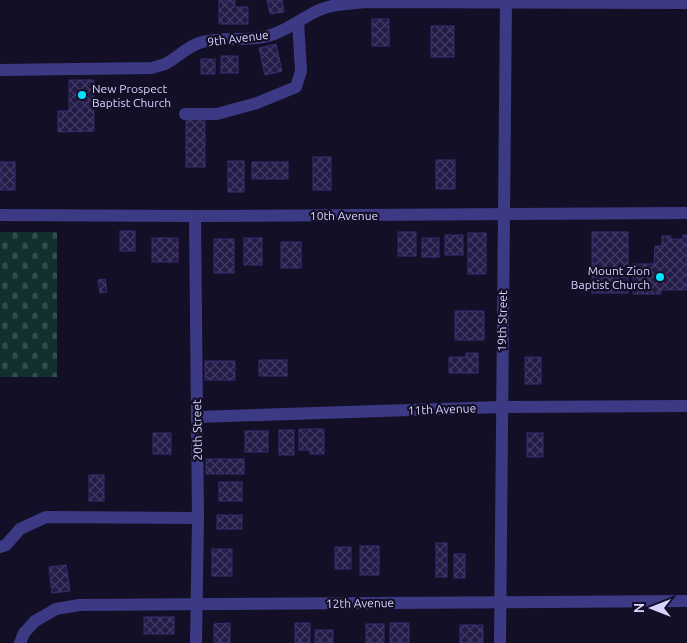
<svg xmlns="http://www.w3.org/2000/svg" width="687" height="643" viewBox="0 0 687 643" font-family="Ubuntu,sans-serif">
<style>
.cemetery{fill:url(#cemetery-stones)}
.building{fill:url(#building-cross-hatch);stroke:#3b2d73}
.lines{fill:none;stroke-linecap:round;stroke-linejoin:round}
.minor{stroke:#3d3a85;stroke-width:12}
.poi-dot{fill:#00e5ff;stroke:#130f26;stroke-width:2}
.labels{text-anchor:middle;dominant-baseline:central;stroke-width:4.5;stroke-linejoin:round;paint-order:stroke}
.street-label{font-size:12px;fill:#d9d4ff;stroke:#130f26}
.poi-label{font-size:12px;fill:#d9d4ff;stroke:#130f26;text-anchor:start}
</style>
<defs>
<pattern id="cemetery-stones" width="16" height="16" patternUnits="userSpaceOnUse" patternTransform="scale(1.25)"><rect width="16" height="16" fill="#12302f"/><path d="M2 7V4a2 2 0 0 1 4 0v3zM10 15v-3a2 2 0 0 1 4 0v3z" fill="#344d4e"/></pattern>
<pattern id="building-cross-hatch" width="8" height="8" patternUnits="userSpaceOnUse" patternTransform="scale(1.25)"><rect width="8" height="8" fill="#241b47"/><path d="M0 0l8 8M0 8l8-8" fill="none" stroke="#433b63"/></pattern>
</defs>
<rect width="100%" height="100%" fill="#130f26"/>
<rect class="cemetery" x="0" y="232" width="57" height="145"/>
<g class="building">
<polygon points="219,0 235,0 235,7 248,7 248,24 219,24"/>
<polygon points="267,0 282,0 284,12 270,14"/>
<rect x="372" y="19" width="17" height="27"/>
<rect x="431" y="26" width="23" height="31"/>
<polygon points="276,44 282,71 265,75 259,48"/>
<rect x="221" y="56" width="17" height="17"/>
<rect x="201" y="59" width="14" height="15"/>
<polygon points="69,80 94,80 94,131 58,132 58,111 69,111"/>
<rect x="186" y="119" width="19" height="48"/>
<rect x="313" y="157" width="18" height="33"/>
<rect x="436" y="160" width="19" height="29"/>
<rect x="228" y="161" width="16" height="31"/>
<rect x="0" y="162" width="15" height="28"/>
<rect x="252" y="162" width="36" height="17"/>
<rect x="120" y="231" width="15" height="20"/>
<rect x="398" y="232" width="18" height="24"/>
<rect x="592" y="232" width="36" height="61"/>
<rect x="468" y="233" width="18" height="41"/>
<rect x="445" y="235" width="18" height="20"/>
<polygon points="683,235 687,235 687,290 661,290 661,294 633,294 633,264 654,264 655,246 662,246 662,236 671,236 671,239 683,239"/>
<rect x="152" y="238" width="26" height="24"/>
<rect x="244" y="238" width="18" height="27"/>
<rect x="422" y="238" width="17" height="19"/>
<rect x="214" y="239" width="20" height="34"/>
<rect x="281" y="242" width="20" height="26"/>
<polygon points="105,279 107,292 100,293 98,280"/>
<rect x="455" y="311" width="29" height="29"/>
<polygon points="466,353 478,353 478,373 449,373 449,357 466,357"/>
<rect x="525" y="357" width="16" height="27"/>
<rect x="259" y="360" width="28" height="16"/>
<rect x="205" y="361" width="30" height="19"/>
<polygon points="299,429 324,429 324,454 310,454 310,450 299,450"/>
<rect x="279" y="430" width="15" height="25"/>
<rect x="245" y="431" width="23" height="21"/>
<rect x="153" y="433" width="18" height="21"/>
<rect x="527" y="433" width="16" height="24"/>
<rect x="206" y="459" width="38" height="15"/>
<rect x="89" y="475" width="15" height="26"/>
<rect x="219" y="482" width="23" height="19"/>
<rect x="217" y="515" width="25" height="14"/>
<rect x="436" y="543" width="11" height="34"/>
<rect x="360" y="546" width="19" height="29"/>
<rect x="335" y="547" width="16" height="22"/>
<rect x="212" y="549" width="20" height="27"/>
<rect x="454" y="554" width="11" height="24"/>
<polygon points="66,565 70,591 52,593 49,567"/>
<rect x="144" y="617" width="30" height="17"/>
<polygon points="230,623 230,643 214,643 214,624"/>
<rect x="295" y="623" width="15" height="20"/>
<rect x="390" y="623" width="19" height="20"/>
<rect x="366" y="624" width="18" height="19"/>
<rect x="460" y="625" width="23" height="18"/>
<rect x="315" y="630" width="18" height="13"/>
</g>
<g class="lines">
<g class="minor">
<path d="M0,70L152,68C157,66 162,66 167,63C178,57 187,47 199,43C221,36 246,42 268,36C284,32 298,21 313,13C329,4 347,4 365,2L687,3"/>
<polyline points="185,114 217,114 257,103 296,87 301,71 298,22"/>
<polyline points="0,215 195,216 687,213"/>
<polyline points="195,216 198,518 196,643"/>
<polyline points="197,417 501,407 687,406"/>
<polyline points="0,547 6,545 20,529 46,517 198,518"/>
<polyline points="20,643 24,633 35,621 56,609 79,605 687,601"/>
<polyline points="500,643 506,0"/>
</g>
</g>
<g class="poi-dot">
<circle cx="82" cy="95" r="5"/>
<circle cx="660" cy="277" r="5"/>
</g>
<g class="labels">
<g class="street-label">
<text transform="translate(238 38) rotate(-7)">9th Avenue</text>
<text x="344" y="215">10th Avenue</text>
<text transform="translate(502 321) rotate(-89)">19th Street</text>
<text transform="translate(442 409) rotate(-2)">11th Avenue</text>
<text transform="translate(197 430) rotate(-91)">20th Street</text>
<text transform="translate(360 603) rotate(-1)">12th Avenue</text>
</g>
<g class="poi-label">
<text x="92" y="88">New Prospect<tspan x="92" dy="14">Baptist Church</tspan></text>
<text x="650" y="270" text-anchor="end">Mount Zion<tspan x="650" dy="14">Baptist Church</tspan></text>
</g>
</g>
<g transform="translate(652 608) rotate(270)" stroke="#130f26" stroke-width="4" paint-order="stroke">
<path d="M0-4L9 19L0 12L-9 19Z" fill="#d9d4ff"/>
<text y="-8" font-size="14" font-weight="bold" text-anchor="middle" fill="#d9d4ff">N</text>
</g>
</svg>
